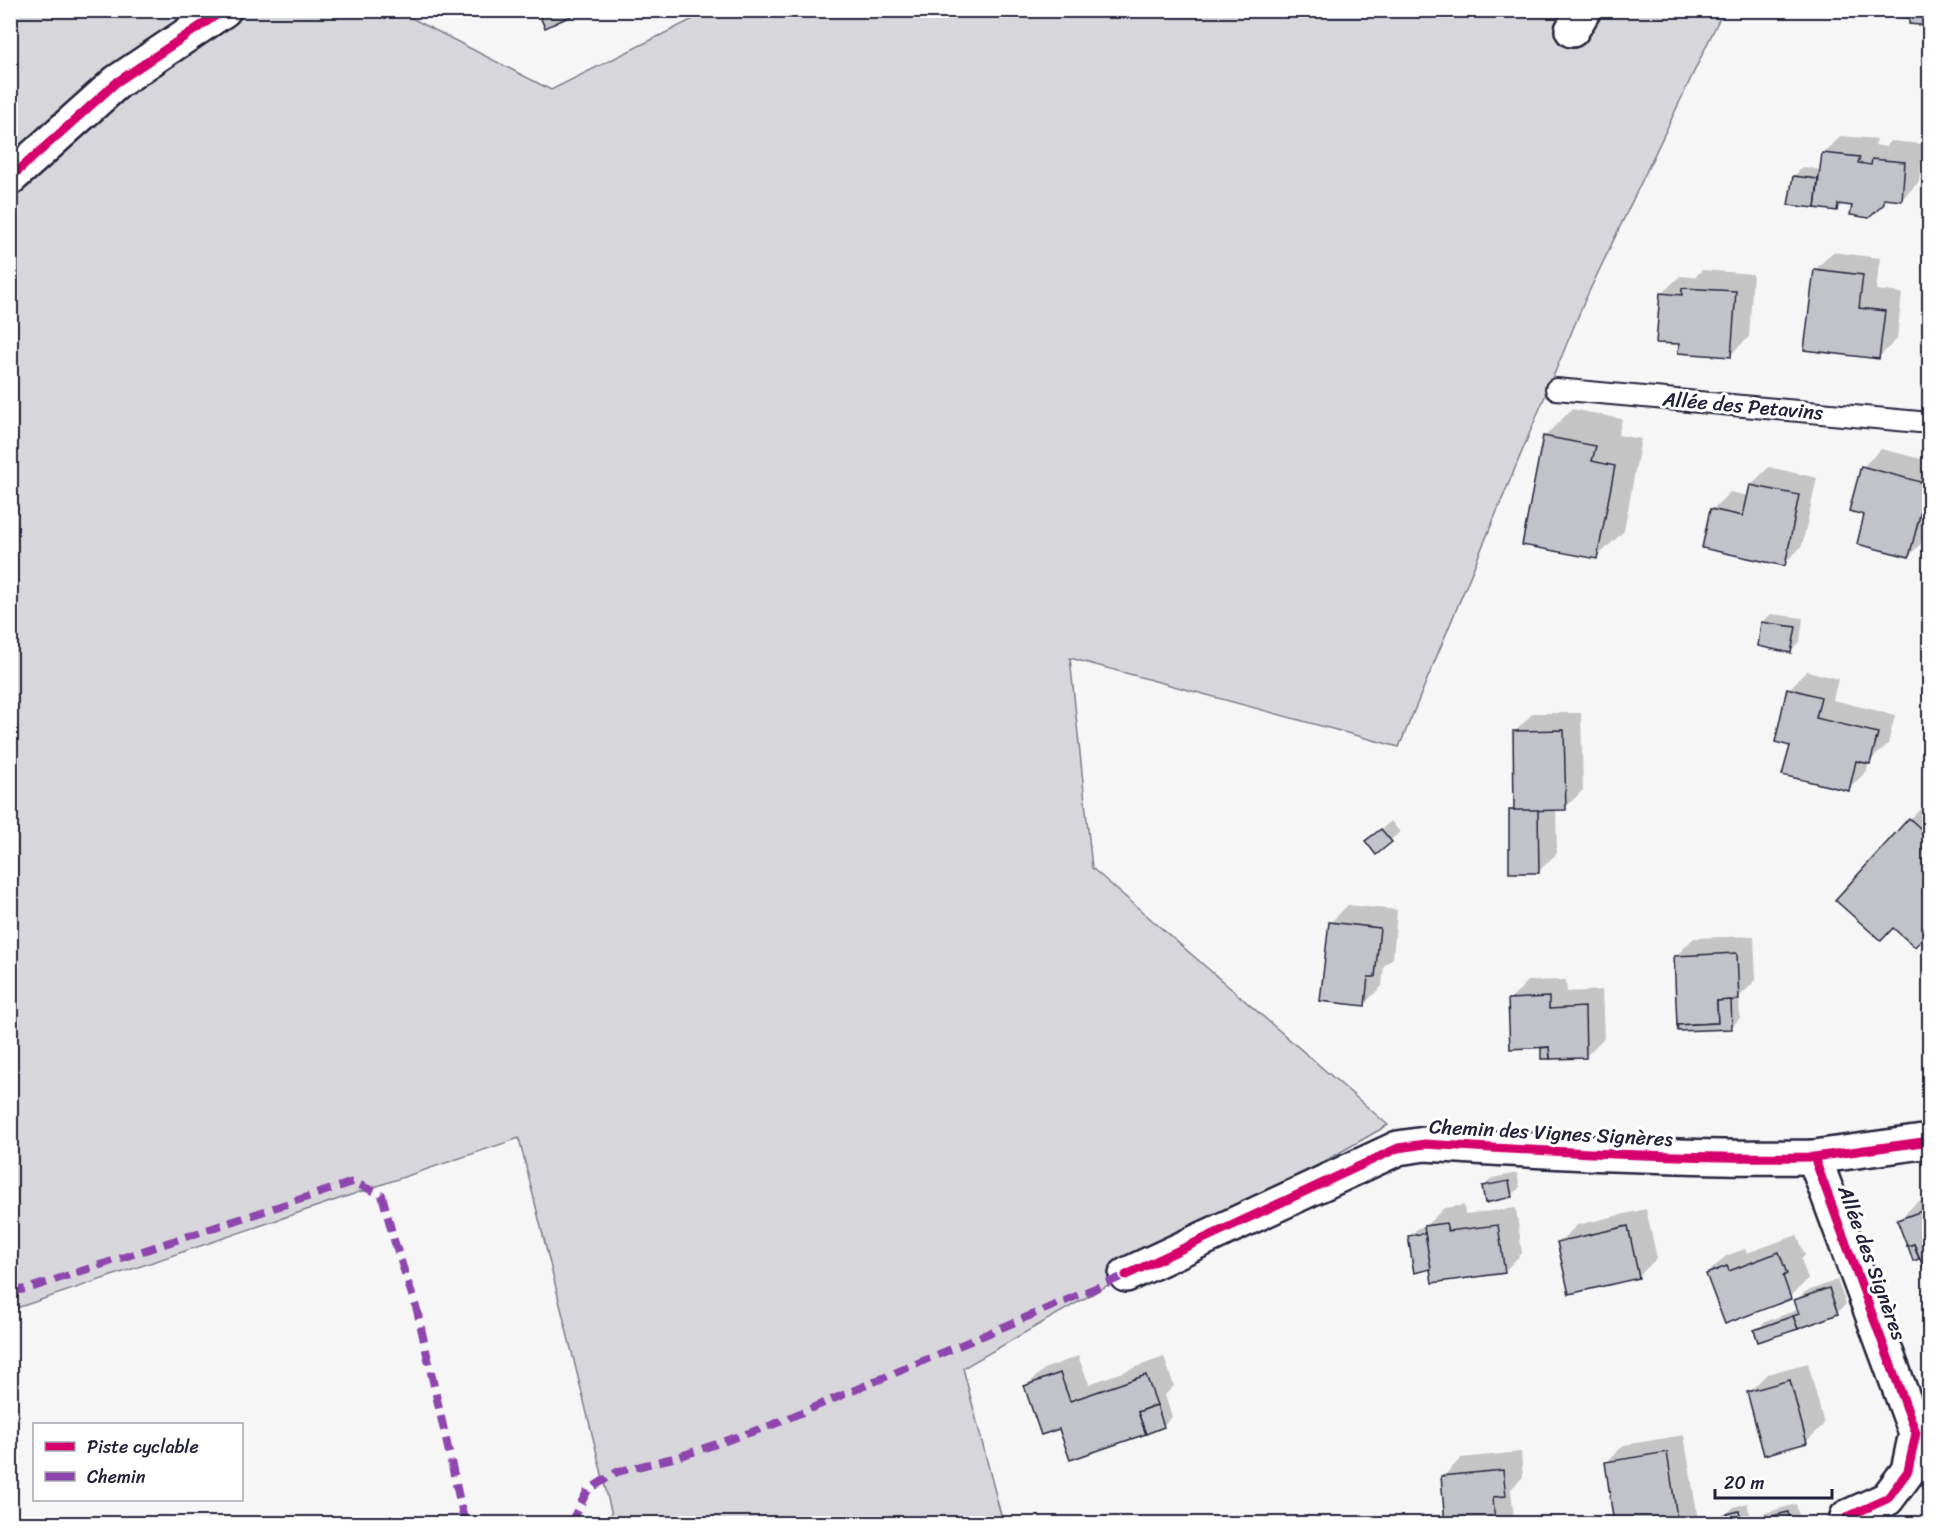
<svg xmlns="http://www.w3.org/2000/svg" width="1940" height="1534" viewBox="0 0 1940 1534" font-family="Sriracha,sans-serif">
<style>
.green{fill:#d7d7db;stroke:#7c7c8b;stroke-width:1.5}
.shadow{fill:#0003}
.building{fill:#c2c2c9;stroke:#22223b;stroke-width:1.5}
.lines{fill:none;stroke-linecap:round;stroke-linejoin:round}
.lane-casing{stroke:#22223b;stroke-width:24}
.street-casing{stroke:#22223b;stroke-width:38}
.secondary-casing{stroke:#22223b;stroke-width:38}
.lane{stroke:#fff;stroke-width:20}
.street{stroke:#fff;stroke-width:33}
.secondary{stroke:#fff;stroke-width:33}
.quiet{stroke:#8e44ad;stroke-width:8;stroke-dasharray:15 8;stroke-linecap:butt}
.cycleway-casing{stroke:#fff;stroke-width:13}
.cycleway{stroke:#d6006c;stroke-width:9}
.labels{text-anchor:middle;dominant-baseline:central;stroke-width:6;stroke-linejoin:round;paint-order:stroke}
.street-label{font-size:20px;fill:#22223b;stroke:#fff}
</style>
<rect width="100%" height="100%" fill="#f6f6f7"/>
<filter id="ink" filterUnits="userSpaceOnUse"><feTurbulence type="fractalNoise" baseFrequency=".0167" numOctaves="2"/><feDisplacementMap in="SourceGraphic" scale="12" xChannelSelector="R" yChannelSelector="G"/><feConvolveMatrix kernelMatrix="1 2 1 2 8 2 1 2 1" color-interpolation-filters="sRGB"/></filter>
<g filter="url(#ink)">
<polygon class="green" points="11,11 398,11 551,90 709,11 1723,11 1585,300 1399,747 1070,658 1092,868 1388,1125 963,1368 1003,1523 614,1523 519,1138 11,1310"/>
<g class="shadow">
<polygon points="1841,136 1877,139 1875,145 1886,147 1891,141 1923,144 1919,182 1901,200 1888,198 1869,217 1854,205 1843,204 1836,210 1790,204 1794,176 1803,167 1821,170 1823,154"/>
<polygon points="1833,252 1880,258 1876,290 1902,293 1897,339 1879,357 1815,270"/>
<polygon points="1702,270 1753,274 1749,337 1730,355 1680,343 1661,294 1680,276 1695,277"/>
<polygon points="1572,409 1622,419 1618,435 1641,439 1624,531 1596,558 1523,543 1545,436"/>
<polygon points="1881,449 1930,461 1930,529 1927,537 1909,556 1863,467"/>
<polygon points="1769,467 1817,478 1802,546 1784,564 1712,510 1730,492 1749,496 1751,485"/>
<polygon points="1771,614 1803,618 1800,642 1791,651 1762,622"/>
<polygon points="1807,671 1838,679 1833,700 1895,715 1888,744 1869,762 1867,771 1848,789 1791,744 1789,689"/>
<polygon points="1533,713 1581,713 1583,790 1565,808 1556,808 1557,853 1539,871 1510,811 1515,806 1515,732"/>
<polygon points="1930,800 1930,930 1910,819"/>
<polygon points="1391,821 1400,832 1376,852 1367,841"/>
<polygon points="1348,905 1397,910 1393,958 1384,966 1382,986 1364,1004 1330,923"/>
<polygon points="1754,936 1756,980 1739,997 1740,1018 1732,1027 1676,956 1694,938"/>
<polygon points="1566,980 1567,992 1602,990 1604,1038 1586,1056 1543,1048 1545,1046 1510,1000 1528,981"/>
<polygon points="1517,1173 1520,1187 1512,1196 1483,1187 1492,1178"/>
<polygon points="1930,1198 1930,1280 1920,1256 1914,1259 1899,1220 1917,1202"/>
<polygon points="1464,1205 1465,1214 1516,1208 1522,1253 1504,1272 1432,1268 1410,1236 1418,1228 1426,1226 1444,1208"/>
<polygon points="1646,1209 1657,1258 1639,1276 1559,1243 1577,1225"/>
<polygon points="1797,1235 1805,1255 1801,1259 1808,1279 1790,1297 1707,1274 1726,1256 1745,1249 1747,1253"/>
<polygon points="1837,1280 1846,1304 1837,1313 1756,1331 1765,1322 1799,1309 1796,1301 1805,1292"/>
<polygon points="1078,1356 1089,1384 1164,1357 1174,1386 1165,1395 1172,1417 1163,1426 1060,1427 1025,1387 1044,1369"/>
<polygon points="1808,1363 1824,1424 1806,1442 1749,1392 1767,1374"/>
<polygon points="1684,1435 1698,1519 1693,1524 1616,1524 1606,1463 1624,1445"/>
<polygon points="1521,1452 1523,1477 1511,1489 1514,1520 1510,1524 1447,1524 1443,1477 1461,1458"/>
<polygon points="1747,1503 1753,1524 1727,1524 1725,1515 1734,1507"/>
<polygon points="1796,1504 1801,1524 1756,1524 1756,1521 1765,1513"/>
<polygon points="1928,1515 1930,1524 1920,1524"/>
</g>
<g class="building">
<polygon points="537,10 584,10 545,28"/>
<polygon points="1873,10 1930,10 1930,26 1909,24 1909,18 1873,15"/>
<polygon points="1822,153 1860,157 1858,163 1871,165 1872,159 1905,162 1902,201 1884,199 1884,204 1869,218 1850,215 1852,206 1838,204 1837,211 1815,208"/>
<polygon points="1793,176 1818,179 1815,208 1788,205"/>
<polygon points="1814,269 1863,275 1859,308 1885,311 1879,359 1804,350"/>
<polygon points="1682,288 1736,291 1731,357 1678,353 1679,344 1656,343 1660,293 1682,295"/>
<polygon points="1543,436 1596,446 1592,461 1615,466 1597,559 1522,545"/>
<polygon points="1861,466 1928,484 1909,557 1857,544 1864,515 1849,511"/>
<polygon points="1750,485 1799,495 1785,566 1702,548 1710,509 1743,516"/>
<polygon points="1761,622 1796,627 1791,653 1758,646"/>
<polygon points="1787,688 1821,697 1816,718 1878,733 1870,764 1856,761 1849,791 1782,775 1790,746 1775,742"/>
<polygon points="1564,730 1566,810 1514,811 1513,731"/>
<polygon points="1509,810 1538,810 1539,873 1509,873"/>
<polygon points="1909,818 1930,837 1930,931 1915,947 1893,928 1881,941 1835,900"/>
<polygon points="1381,829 1392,842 1376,855 1365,841"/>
<polygon points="1329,922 1380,928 1375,977 1368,977 1365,1006 1320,1001"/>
<polygon points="1737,953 1739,1000 1717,1001 1718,1023 1677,1025 1674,956"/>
<polygon points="1549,997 1549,1009 1585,1007 1586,1058 1550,1059 1549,1047 1510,1049 1508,999"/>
<polygon points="1731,1000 1732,1029 1678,1031 1677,1025 1718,1023 1717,1001"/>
<polygon points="1549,1047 1550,1059 1541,1059 1541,1048"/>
<polygon points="1509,1181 1512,1197 1485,1203 1482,1186"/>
<polygon points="1930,1208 1930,1284 1914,1244 1907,1246 1897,1220"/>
<polygon points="1446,1223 1448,1231 1498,1225 1505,1273 1432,1283 1424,1226"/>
<polygon points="1628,1226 1639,1278 1569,1294 1557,1242"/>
<polygon points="1425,1233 1431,1269 1414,1273 1408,1236"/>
<polygon points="1914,1244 1919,1259 1913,1261 1908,1246"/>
<polygon points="1779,1252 1787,1274 1783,1276 1791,1299 1725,1324 1706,1274 1727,1266 1729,1271"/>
<polygon points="1829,1288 1838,1314 1798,1329 1793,1316 1799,1314 1794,1300"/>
<polygon points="1793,1316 1798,1329 1758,1342 1754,1330"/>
<polygon points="1060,1373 1070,1401 1146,1375 1157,1405 1138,1412 1146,1434 1070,1460 1059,1429 1041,1435 1024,1386"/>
<polygon points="1790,1380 1807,1443 1764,1455 1747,1392"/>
<polygon points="1157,1405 1164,1427 1146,1434 1138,1412"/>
<polygon points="1667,1452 1678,1524 1614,1524 1605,1462"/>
<polygon points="1503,1470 1506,1496 1493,1497 1495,1524 1445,1524 1441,1476"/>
<polygon points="1739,1511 1742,1524 1726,1524 1723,1515"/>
<polygon points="1788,1512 1791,1524 1755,1524 1754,1521"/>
</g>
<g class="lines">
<g class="lane-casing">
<polyline id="lane" points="1556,389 1930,423"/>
</g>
<g class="street-casing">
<g id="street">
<polyline points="1572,30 1584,10"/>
<polyline points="1814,1157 1916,1433 1908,1471 1887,1499 1847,1517 1846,1524"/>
<path d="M1126,1275L1398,1148L1425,1144C1555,1152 1684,1159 1814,1157L1930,1141"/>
</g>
</g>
<g class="secondary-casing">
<polyline id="secondary" points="10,178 117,82 224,10"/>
</g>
<use href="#lane" class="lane"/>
<use href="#street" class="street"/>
<use href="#secondary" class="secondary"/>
<g class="quiet">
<polyline points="10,1291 27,1289 353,1182 382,1195 394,1240 417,1310 465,1524"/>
<polyline points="570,1524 588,1490 617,1472 681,1456 772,1425 1126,1275"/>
</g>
<g class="cycleway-casing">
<g id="cycleway">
<polyline points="10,178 117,82 224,10"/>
<polyline points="1814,1157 1916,1433 1908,1471 1887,1499 1847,1517 1846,1524"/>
<path d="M1126,1275L1398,1148L1425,1144C1555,1152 1684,1159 1814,1157L1930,1141"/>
</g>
</g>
<use href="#cycleway" class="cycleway"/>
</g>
</g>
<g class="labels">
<g class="street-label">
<text transform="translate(1743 406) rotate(5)">Allée des Petavins</text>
<text transform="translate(1551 1133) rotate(3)">Chemin des Vignes Signères</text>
<text transform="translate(1872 1263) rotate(70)">Allée des Signères</text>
</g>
</g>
<rect width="1940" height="1534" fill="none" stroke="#fff" stroke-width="36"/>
<rect x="18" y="18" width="1904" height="1498" fill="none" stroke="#22223b" stroke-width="2" filter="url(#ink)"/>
<rect x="33" y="1423" width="210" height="78" fill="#ffffff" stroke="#a7a7b1" stroke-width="1.5"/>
<rect x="45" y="1442" width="30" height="9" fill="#d6006c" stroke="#a7a7b1" stroke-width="1.5"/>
<text x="87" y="1453" font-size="18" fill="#22223b">Piste cyclable</text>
<rect x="45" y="1472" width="30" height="9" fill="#8e44ad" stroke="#a7a7b1" stroke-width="1.5"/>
<text x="87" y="1483" font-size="18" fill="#22223b">Chemin</text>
<path d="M1715 1489v9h117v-9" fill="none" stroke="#22223b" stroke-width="3"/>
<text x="1724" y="1489" font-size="18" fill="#22223b" stroke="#ffffff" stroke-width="4.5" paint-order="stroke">20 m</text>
</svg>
